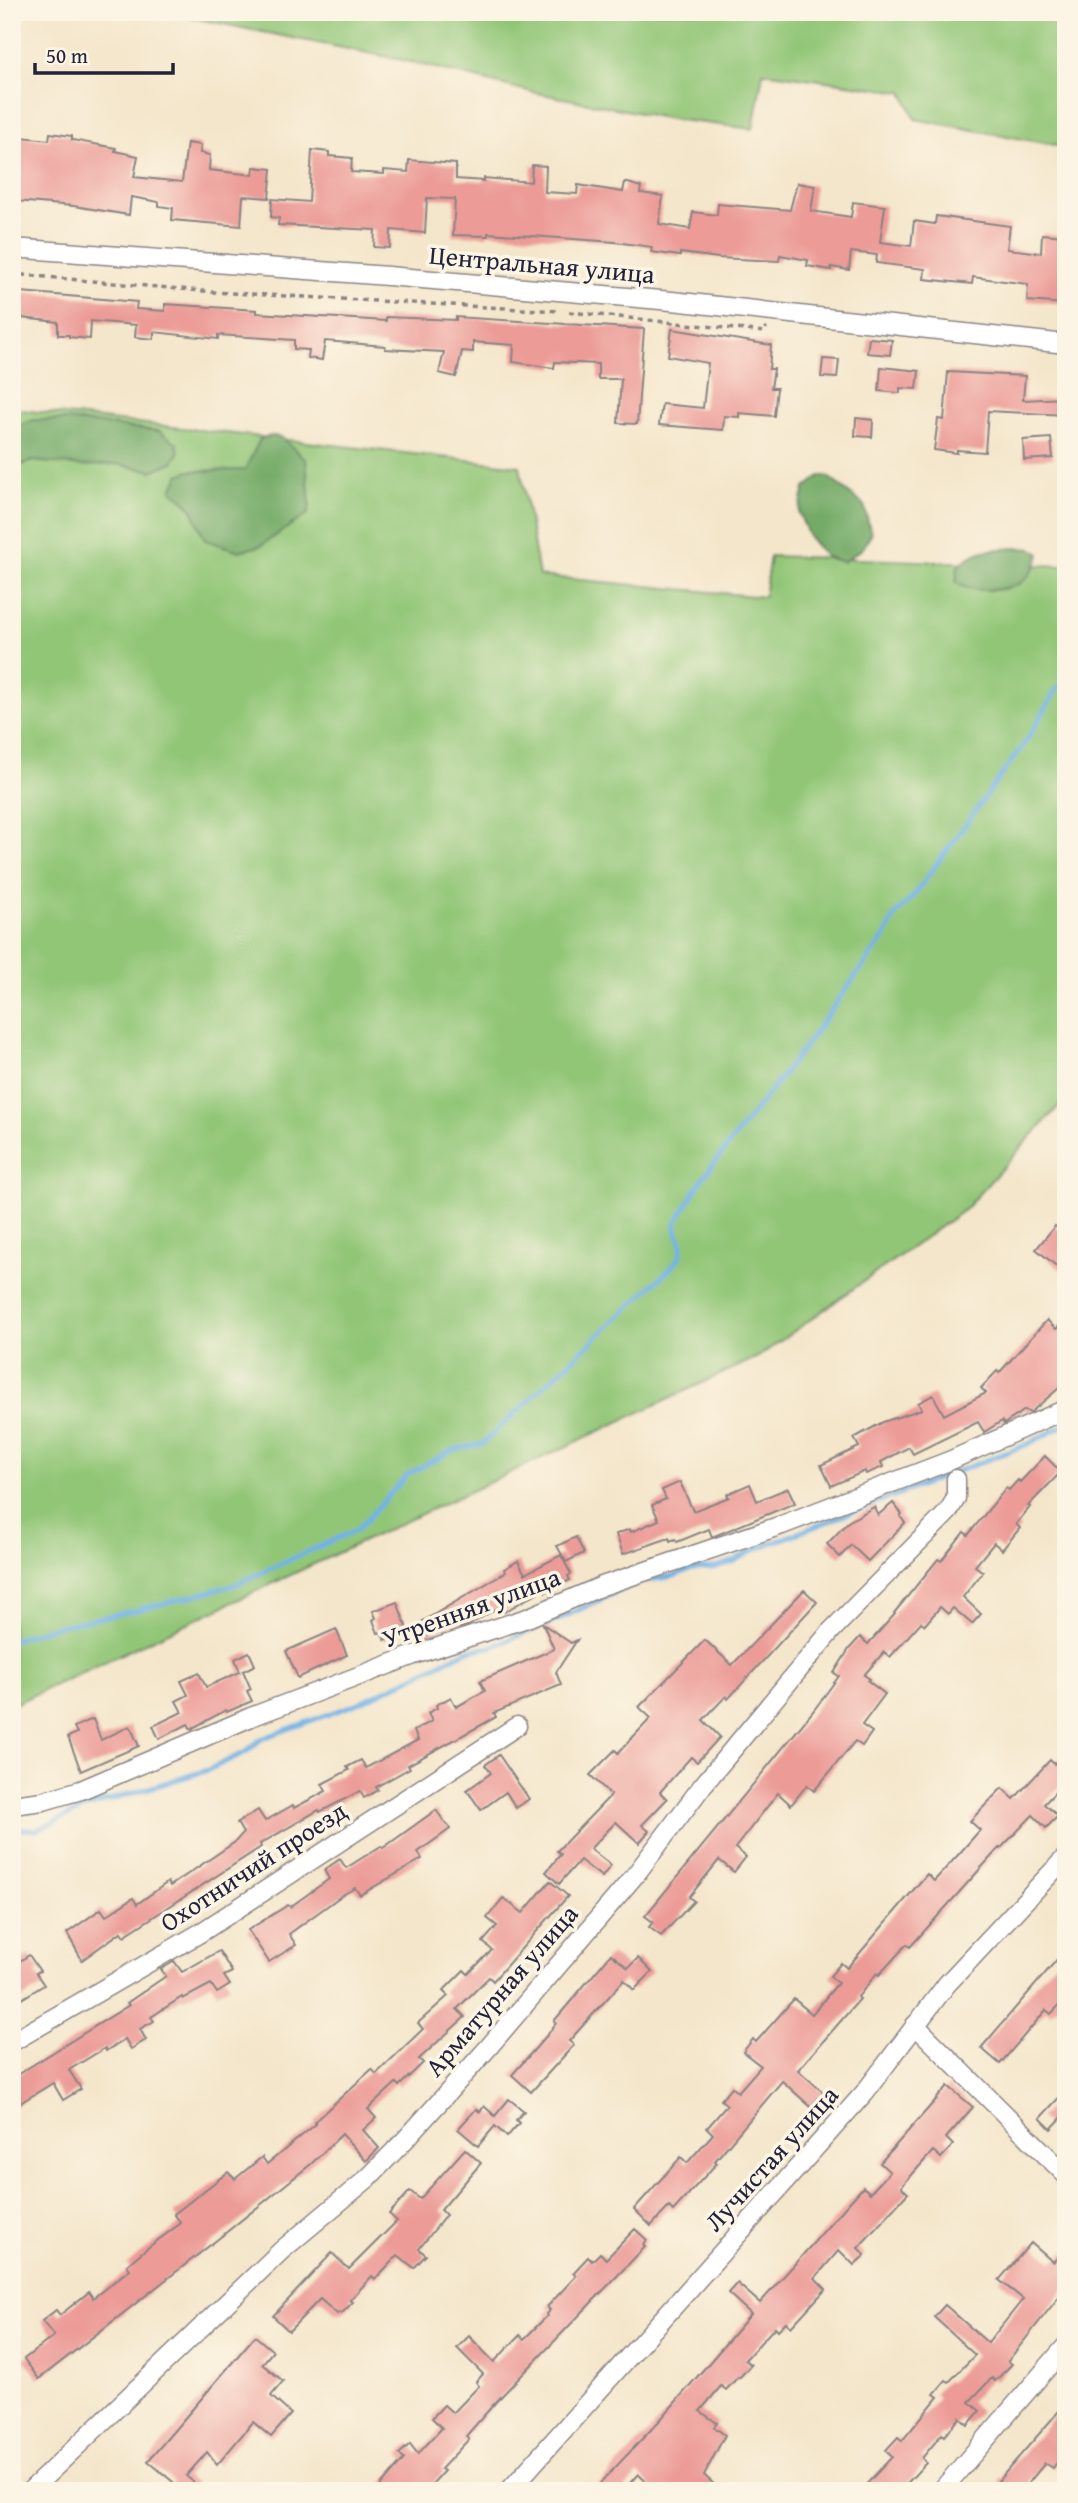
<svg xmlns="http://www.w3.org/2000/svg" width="1078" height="2503" viewBox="0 0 1078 2503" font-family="'Gentium Book Plus',serif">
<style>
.green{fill:#92c677;stroke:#5a7459;stroke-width:2}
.forest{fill:#75ab68;stroke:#4c6652;stroke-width:2}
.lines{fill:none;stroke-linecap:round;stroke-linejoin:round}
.stream{stroke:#72b2e6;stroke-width:5}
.building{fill:#ec9b97}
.minor-casing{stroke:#8b8483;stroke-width:21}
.path{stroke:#8b8483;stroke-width:3.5;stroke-dasharray:5 5;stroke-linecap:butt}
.minor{stroke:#fff;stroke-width:18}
.labels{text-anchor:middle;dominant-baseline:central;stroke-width:7;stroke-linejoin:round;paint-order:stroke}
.street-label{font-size:26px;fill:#22223b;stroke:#fcf5e5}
</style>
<rect width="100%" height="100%" fill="#fcf5e5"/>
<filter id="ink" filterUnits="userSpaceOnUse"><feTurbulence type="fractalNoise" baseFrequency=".0143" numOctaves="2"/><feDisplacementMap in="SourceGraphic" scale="14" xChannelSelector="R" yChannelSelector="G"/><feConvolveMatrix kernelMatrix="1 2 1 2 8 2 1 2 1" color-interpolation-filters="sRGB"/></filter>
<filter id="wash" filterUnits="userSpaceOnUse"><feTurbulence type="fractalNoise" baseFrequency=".00686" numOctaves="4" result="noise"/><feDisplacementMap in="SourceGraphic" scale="28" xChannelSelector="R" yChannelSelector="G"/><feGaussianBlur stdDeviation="1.57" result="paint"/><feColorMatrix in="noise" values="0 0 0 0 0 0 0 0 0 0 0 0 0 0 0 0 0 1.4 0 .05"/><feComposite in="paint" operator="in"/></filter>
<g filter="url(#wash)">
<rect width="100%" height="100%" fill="#f4e6cb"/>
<g class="green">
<polygon points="163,12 1066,12 1066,147 915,119 903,92 763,72 753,129 671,119 532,92 403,60"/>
<polygon points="12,409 520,466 539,576 764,597 770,556 1066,566 1066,1098 965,1209 758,1357 12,1705"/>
</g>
<g class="forest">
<polygon points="34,420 67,420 159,431 177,443 179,453 173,462 152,471 118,464 82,466 33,461 12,468 12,429"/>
<polygon points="271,436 281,437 306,460 310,504 308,514 260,546 239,551 205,540 191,507 172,490 179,475 189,471 245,470 260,439"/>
<polygon points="820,476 827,476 864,505 871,534 863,548 843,562 826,557 809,537 799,513 805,488"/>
<path d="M1018,548L1033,549L1040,554C1036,566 1029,579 1017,585C1003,591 966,593 956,582L958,566C979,547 991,550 1018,548Z"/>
</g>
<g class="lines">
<g class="stream">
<polyline points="12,1640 54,1627 138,1610 234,1585 358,1529 407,1475 453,1450 482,1444 673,1266 680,1256 682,1245 676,1231 676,1223 702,1179 802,1050 885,936 895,915 912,898 1029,737 1055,692 1066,680"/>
<polyline points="12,1828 36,1830 87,1807 208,1770 246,1752 261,1739 359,1703 466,1651 491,1647 559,1619 641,1581 674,1576 690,1569 713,1568 732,1562 754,1550 1028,1444 1066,1424"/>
</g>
</g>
<g id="blocks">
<g class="building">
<polygon points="50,133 72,136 72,140 116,148 115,151 138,156 134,177 182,182 187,143 201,145 200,153 210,155 209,170 253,175 254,167 272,169 269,198 243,196 241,226 172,220 173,208 159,206 159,202 131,197 129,215 74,206 16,201 18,177 12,176 12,136 49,140"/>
<polygon points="312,150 329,152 329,156 352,158 351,172 384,174 384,170 408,172 409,160 456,164 456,179 484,181 484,178 531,182 532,165 546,166 545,192 577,194 578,185 623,192 625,182 641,187 640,193 663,196 659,224 690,229 693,212 717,215 718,204 790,210 797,183 815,186 811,211 851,217 853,202 885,206 880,242 911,246 914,221 935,224 936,216 1010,226 1007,249 1041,253 1042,234 1066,236 1066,304 1027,301 1028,284 973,277 972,284 924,279 925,269 876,263 877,255 851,252 849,270 831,267 831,270 807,266 808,260 780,255 779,261 719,258 680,253 680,256 651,252 652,247 615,242 488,233 488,236 453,235 455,199 427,198 425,233 391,230 390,248 374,247 375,230 278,225 279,218 271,217 272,199 309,202"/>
<polygon points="21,292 137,302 136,309 165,311 165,304 257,310 257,313 386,321 386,317 456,320 456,317 644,329 637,424 618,423 621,379 598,379 598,364 555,362 554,368 513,362 514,345 473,342 473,352 462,351 456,377 439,373 444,352 385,349 385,346 325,341 322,360 308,358 309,350 294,349 294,340 218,335 218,339 154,332 154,339 135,337 136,325 91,321 90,339 69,337 69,335 58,335 58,322 12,317 12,296 20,298"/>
<polygon points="672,329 771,345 769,369 774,369 771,388 777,388 774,416 739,413 739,417 724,416 723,430 659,425 662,404 703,408 708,363 668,356"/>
<polygon points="869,338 892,340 890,355 867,353"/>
<polygon points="823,359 839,360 837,378 821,377"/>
<polygon points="881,367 919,371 917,389 900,388 900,393 879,391"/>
<polygon points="948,372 1025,376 1023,400 1066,398 1066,415 988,411 985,452 957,450 957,453 934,450 938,419 944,420"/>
<polygon points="856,418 873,420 872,437 855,436"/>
<polygon points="1051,438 1053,458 1024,460 1023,440"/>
<polygon points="1055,1226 1066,1235 1066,1274 1036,1249"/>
<polygon points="1047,1320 1056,1329 1066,1320 1066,1382 1030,1413 1025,1410 1004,1424 1002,1421 984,1432 978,1422 913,1454 909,1447 881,1462 883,1467 866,1474 865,1471 831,1486 821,1465 859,1447 854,1438 883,1422 922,1409 918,1403 933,1395 944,1415 986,1393 981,1388 997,1371 999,1373"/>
<polygon points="1045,1456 1061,1472 1028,1506 1030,1507 1016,1524 1020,1528 1002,1550 994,1543 975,1566 983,1572 963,1597 981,1614 972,1624 953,1608 948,1614 940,1607 925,1625 921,1622 890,1657 884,1652 864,1675 870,1679 868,1681 885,1694 862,1725 872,1732 862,1746 855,1741 814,1791 807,1785 791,1805 778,1793 735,1848 746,1857 734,1872 719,1860 689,1897 694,1901 661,1936 649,1927 653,1922 645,1916 814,1710 839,1676 834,1673 849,1649 860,1637 868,1644 895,1614 894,1613 938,1559 941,1561 964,1532 968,1535 1006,1488 1009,1490 1018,1480 1020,1482"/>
<polygon points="680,1482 693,1511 729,1497 727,1494 750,1484 757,1501 788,1488 795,1503 712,1537 709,1529 677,1542 675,1539 670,1541 669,1538 623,1554 616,1534 630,1529 631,1532 659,1520 652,1505 666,1499 662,1490"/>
<polygon points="893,1503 902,1514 900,1516 905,1523 868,1561 851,1545 840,1557 827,1544 848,1522 874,1507 878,1515"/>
<polygon points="576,1537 584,1553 566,1562 557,1546"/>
<polygon points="561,1555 571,1574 568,1576 570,1580 546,1592 544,1589 504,1612 501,1606 467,1626 460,1628 457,1622 426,1636 420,1623 506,1572 504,1569 518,1561 525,1574"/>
<polygon points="804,1590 817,1602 728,1699 726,1696 703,1720 720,1737 697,1762 691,1757 660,1792 667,1799 642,1825 649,1831 639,1843 616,1822 590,1849 611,1865 602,1877 580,1860 559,1884 546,1872 561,1854 557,1851 611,1795 590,1775 615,1750 618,1753 651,1718 639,1707 705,1640 732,1665"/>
<polygon points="397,1602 408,1631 385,1640 381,1632 378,1633 373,1620 376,1618 373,1611"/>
<polygon points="543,1624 571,1643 577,1640 556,1672 561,1685 494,1713 496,1717 408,1765 410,1768 376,1787 378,1790 364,1798 360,1791 320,1812 319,1810 260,1844 261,1847 124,1936 121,1932 82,1960 67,1933 101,1909 106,1916 133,1898 137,1904 168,1882 170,1886 235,1842 243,1833 237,1823 258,1810 265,1821 293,1805 294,1808 326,1791 322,1784 349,1770 347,1767 361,1760 366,1768 418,1740 414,1731 432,1721 428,1713 437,1708 436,1705 451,1697 456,1707 485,1691 480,1681 554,1649"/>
<polygon points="336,1629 347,1655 298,1678 286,1651"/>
<polygon points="249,1652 255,1665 243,1671 251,1689 247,1691 252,1701 227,1712 226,1710 191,1729 188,1724 159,1739 153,1726 182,1712 176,1701 188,1695 181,1681 199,1673 206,1687 240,1672 235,1659"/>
<polygon points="93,1719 101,1740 130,1726 139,1746 81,1771 68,1737 77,1733 74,1727"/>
<polygon points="1066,1751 1066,1781 1044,1804 1058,1816 1046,1828 1033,1815 1000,1849 999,1848 910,1947 907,1944 879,1975 877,1973 858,1997 860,1999 798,2070 823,2092 811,2107 782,2081 715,2161 717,2163 673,2211 669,2207 651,2226 634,2209 681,2157 687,2163 713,2134 707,2128 727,2105 721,2100 732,2087 738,2092 761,2066 743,2052 753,2039 756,2042 794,1999 812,2014 838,1983 830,1976 841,1963 847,1968 927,1874 934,1881 958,1855 980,1830 970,1821 1002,1788 1014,1799 1050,1760 1054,1764"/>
<polygon points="499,1755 529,1799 516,1808 506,1792 481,1810 467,1790 491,1773 485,1765"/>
<polygon points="436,1810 450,1829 418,1852 422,1859 360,1895 355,1888 341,1896 289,1934 296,1945 269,1962 248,1930 288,1905 290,1907 329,1879 324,1870 340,1859 346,1868 381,1846 383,1848"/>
<polygon points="550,1881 568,1896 493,1981 489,1977 457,2009 465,2017 419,2059 423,2063 399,2086 396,2083 368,2109 376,2118 363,2130 379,2148 366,2161 342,2134 311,2164 218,2239 39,2379 24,2359 54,2336 42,2321 56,2310 60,2315 89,2292 93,2298 130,2269 127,2265 142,2252 181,2223 174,2214 228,2172 235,2179 262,2157 267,2164 316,2124 314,2122 372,2069 376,2074 423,2029 418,2023 448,1996 443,1991 464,1970 468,1974 492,1950 483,1942 497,1926 487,1918 503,1898 523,1913"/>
<polygon points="1066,1949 1066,1998 1051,2014 1046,2010 1000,2064 981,2048"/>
<polygon points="219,1951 232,1972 224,1976 230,1985 217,1993 211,1984 183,1999 182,1997 151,2017 154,2021 140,2029 146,2040 131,2049 125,2039 106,2051 105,2048 69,2070 81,2089 63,2100 53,2083 12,2108 12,2078 129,2005 127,2003 166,1976 161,1969 170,1964 174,1961 182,1972"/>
<polygon points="611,1954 628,1968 638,1958 652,1972 634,1990 624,1980 569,2041 574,2045 531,2092 512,2075 548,2034 556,2023 554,2021"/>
<polygon points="29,1955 40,1971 36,1973 44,1985 12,2005 12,1966"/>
<polygon points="948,2086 973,2107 946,2138 953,2145 941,2158 933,2151 901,2187 908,2193 858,2248 865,2255 854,2265 839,2250 815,2278 826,2289 791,2327 786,2322 778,2330 775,2327 745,2360 751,2365 739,2378 738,2377 726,2390 721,2386 700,2411 717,2423 714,2427 725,2435 704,2475 721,2491 656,2491 638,2474 623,2491 593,2491 661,2419 751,2314 728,2293 737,2283 760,2303 863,2187 870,2193 890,2172 880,2163"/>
<polygon points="1066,2090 1066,2113 1051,2129 1040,2118"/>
<polygon points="509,2099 524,2111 516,2120 519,2123 507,2137 495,2126 478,2146 458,2129 476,2109 480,2112 484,2106 495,2116"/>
<polygon points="465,2149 481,2163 441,2210 446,2215 419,2249 426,2255 414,2268 398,2255 375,2279 372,2276 350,2300 353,2302 341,2314 339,2312 337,2314 320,2299 289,2331 273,2316 332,2253 349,2269 397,2221 389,2214 410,2191 420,2199"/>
<polygon points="635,2229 647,2240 643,2245 645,2247 494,2404 466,2436 469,2439 441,2469 444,2471 426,2491 376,2491 404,2459 399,2454 410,2444 418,2454 442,2428 432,2418 444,2405 453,2413 479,2386 476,2382 483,2374 457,2348 469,2336 494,2362 520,2335 524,2339 547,2316 546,2314 550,2310 547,2307 576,2276 573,2273 588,2257 592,2261 600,2253 606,2259"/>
<polygon points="1031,2243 1053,2262 1066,2248 1066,2288 1008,2361 1012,2364 995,2381 992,2378 969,2402 980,2411 968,2425 960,2418 944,2436 942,2434 922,2458 926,2463 900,2491 860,2491 892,2457 886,2450 898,2437 902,2441 938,2397 934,2394 946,2380 949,2382 975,2355 934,2317 945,2305 988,2343 1023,2299 999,2280"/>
<polygon points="255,2336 273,2351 262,2364 283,2381 271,2396 291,2414 271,2437 253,2422 217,2465 207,2452 186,2476 204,2491 166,2491 173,2482 148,2461"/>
<polygon points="1066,2403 1066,2450 1053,2468 1045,2463 1022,2491 1009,2491 998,2481"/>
</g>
</g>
</g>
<g filter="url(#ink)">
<use href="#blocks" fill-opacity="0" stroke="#8b8483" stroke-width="2"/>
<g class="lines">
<g class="minor-casing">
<g id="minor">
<polyline points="12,248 388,276 672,301 1066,344"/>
<polyline points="12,1805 43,1801 81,1790 251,1717 414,1655 527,1618 602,1586 782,1525 949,1461 1066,1409"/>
<polyline points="915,2025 1066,2175"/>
<polyline points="12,2042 200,1933 517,1726"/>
<polyline points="30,2491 282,2250 368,2178 405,2140 487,2049 636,1874 703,1785 831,1631 948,1512 956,1498 956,1479"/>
<polyline points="509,2491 865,2092 947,1984 1066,1857"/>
<polyline points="941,2491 1066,2346"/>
</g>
</g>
<g class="path">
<polyline points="12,274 214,292 558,311"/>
<polyline points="569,312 765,332 766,327"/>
</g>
<use href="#minor" class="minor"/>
</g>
</g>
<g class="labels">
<g class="street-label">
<text transform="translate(542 264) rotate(5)">Центральная улица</text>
<text transform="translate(471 1607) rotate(-20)">Утренняя улица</text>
<text transform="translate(253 1866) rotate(-33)">Охотничий проезд</text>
<text transform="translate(501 1990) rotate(-49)">Арматурная улица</text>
<text transform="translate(771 2158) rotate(-48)">Лучистая улица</text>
</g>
</g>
<rect width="1078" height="2503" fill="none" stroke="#fcf5e5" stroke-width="42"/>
<path d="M35 63v10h138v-10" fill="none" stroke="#22223b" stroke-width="3.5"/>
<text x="46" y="63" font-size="21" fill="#22223b" stroke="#fcf5e5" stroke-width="5" paint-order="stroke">50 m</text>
</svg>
